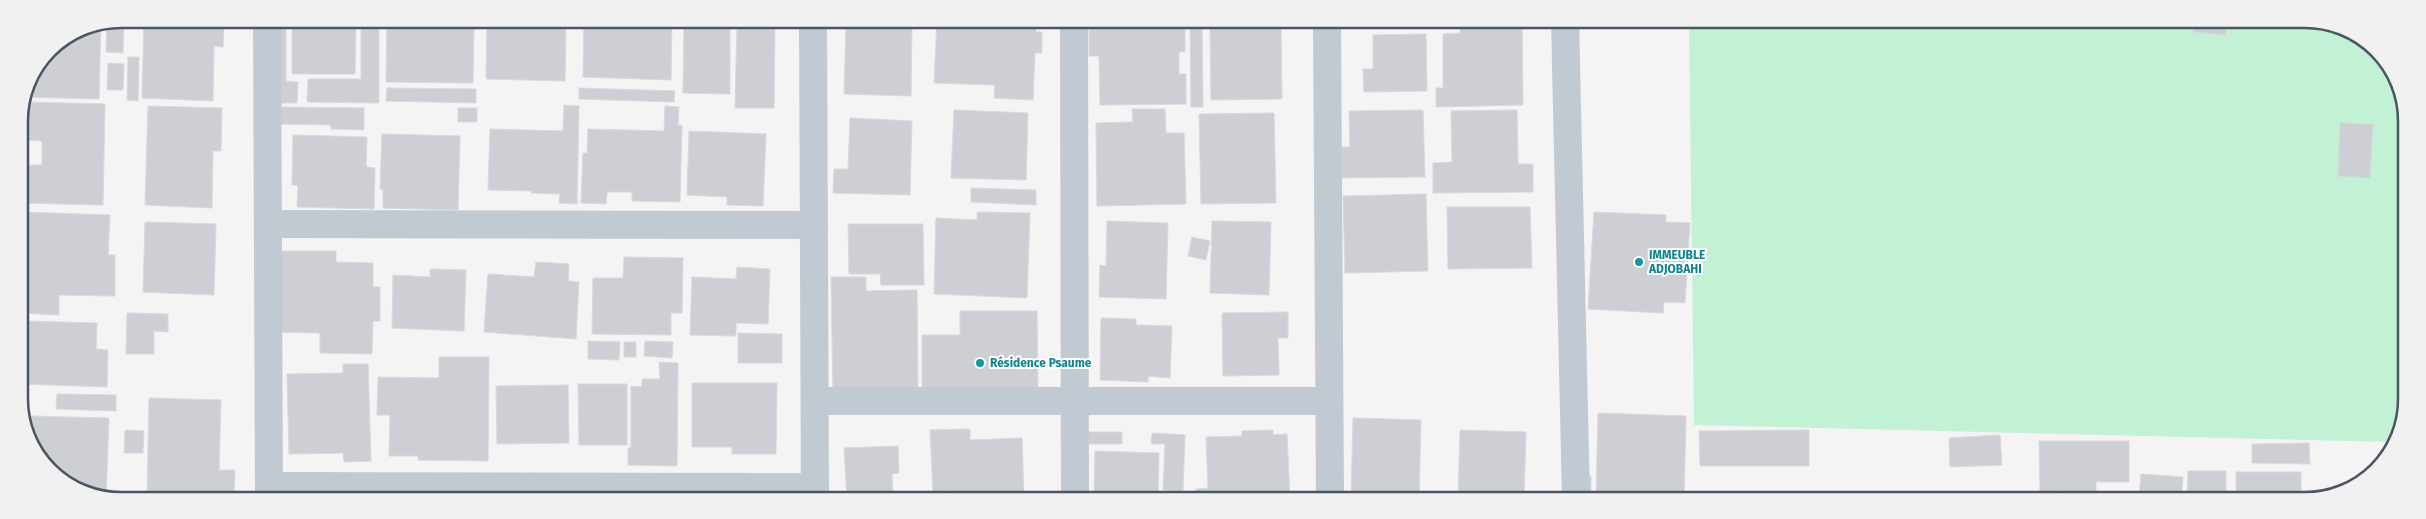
<svg xmlns="http://www.w3.org/2000/svg" width="2426" height="519" viewBox="0 0 2426 519" font-family="'Fira Sans',sans-serif">
<style>
.green{fill:#c3f1d5}
.building{fill:#cdcfd5;stroke:#d7d9de}
.lines{fill:none;stroke-linecap:round;stroke-linejoin:round}
.street{stroke:#c1cad2;stroke-width:28}
.culture-dot{fill:#0f9aa8;stroke:#fff;stroke-width:2}
.labels{text-anchor:middle;dominant-baseline:central;stroke-width:4;stroke-linejoin:round;paint-order:stroke}
.culture-label{font-size:12px;font-weight:bold;fill:#0d838f;stroke:#fff;text-anchor:start}
.rim{fill:none;stroke:#4a5661;stroke-width:2.5}
</style>
<rect width="100%" height="100%" fill="#f5f3f3"/>
<polygon class="green" points="1689,20 2325,21 2377,48 2405,100 2405,418 2392,442 1694,425"/>
<g class="building">
<polygon points="124,19 123,53 106,52 107,21"/>
<polygon points="144,19 224,19 223,47 214,46 213,101 142,98"/>
<polygon points="333,19 356,19 355,74 292,74 292,28 333,28"/>
<polygon points="361,19 379,19 379,103 307,102 308,79 361,79"/>
<polygon points="387,19 474,21 473,83 386,82"/>
<polygon points="584,19 672,19 671,80 583,77"/>
<polygon points="684,19 730,19 730,94 683,93"/>
<polygon points="937,19 1036,20 1036,32 1042,32 1042,53 1035,53 1033,100 994,98 995,85 934,83"/>
<polygon points="1089,20 1185,20 1185,52 1179,52 1179,74 1186,74 1186,104 1100,105 1099,56 1089,56"/>
<polygon points="1190,20 1213,20 1213,24 1202,24 1203,107 1191,107"/>
<polygon points="1460,20 1522,20 1523,105 1436,107 1436,88 1443,88 1443,34 1460,33"/>
<polygon points="2194,21 2227,21 2226,35 2193,32"/>
<polygon points="487,22 566,24 565,81 486,79"/>
<polygon points="101,23 99,99 23,97 27,81 49,48 82,26"/>
<polygon points="846,23 912,25 911,96 844,94"/>
<polygon points="737,24 775,25 774,108 735,108"/>
<polygon points="1281,25 1282,99 1211,100 1210,26"/>
<polygon points="273,29 286,29 286,81 298,82 297,103 277,103"/>
<polygon points="1426,34 1427,91 1364,92 1363,69 1373,69 1373,35"/>
<polygon points="128,57 139,57 138,101 127,100"/>
<polygon points="108,63 124,64 123,90 107,90"/>
<polygon points="387,88 476,89 476,103 386,101"/>
<polygon points="579,88 675,91 674,102 579,99"/>
<polygon points="24,102 105,104 103,205 22,203 23,165 42,165 42,141 23,140"/>
<polygon points="564,105 579,106 577,204 559,203 560,194 531,193 531,191 488,190 490,129 563,131"/>
<polygon points="148,106 222,108 221,151 213,151 212,208 145,205"/>
<polygon points="665,106 679,107 678,125 682,125 680,202 632,201 632,192 607,192 606,204 581,203 583,153 587,153 588,129 664,131"/>
<polygon points="280,107 364,108 364,130 331,129 331,125 280,124"/>
<rect x="458" y="108" width="19" height="14"/>
<polygon points="1132,109 1165,109 1166,133 1184,133 1186,204 1097,206 1096,123 1133,122"/>
<polygon points="954,110 1028,113 1026,180 951,178"/>
<polygon points="1423,110 1425,177 1335,178 1334,147 1350,147 1349,111"/>
<polygon points="1517,110 1518,164 1533,164 1533,192 1433,193 1433,163 1452,162 1451,111"/>
<polygon points="1274,113 1276,203 1201,204 1199,114"/>
<polygon points="850,118 912,121 910,195 833,193 834,169 848,169"/>
<polygon points="2340,123 2373,124 2370,178 2338,176"/>
<polygon points="689,131 766,134 763,206 727,205 727,197 687,195"/>
<polygon points="382,134 460,136 458,210 383,208 383,189 380,189"/>
<polygon points="293,135 367,137 366,167 375,168 374,209 297,207 298,185 292,185"/>
<polygon points="971,188 1036,190 1036,205 971,202"/>
<polygon points="1426,194 1428,271 1345,273 1343,196"/>
<polygon points="1447,207 1530,207 1532,268 1448,269"/>
<polygon points="23,212 110,215 108,255 115,255 115,296 59,295 59,315 21,313"/>
<polygon points="977,212 1030,213 1027,298 934,294 936,218 977,220"/>
<polygon points="1594,212 1666,215 1666,222 1690,223 1685,303 1664,302 1663,313 1588,309"/>
<polygon points="1107,221 1168,223 1166,299 1099,297 1100,265 1106,266"/>
<polygon points="1212,221 1271,222 1269,295 1210,293"/>
<polygon points="145,222 216,224 214,295 143,292"/>
<polygon points="848,224 923,224 924,285 881,285 880,274 849,274"/>
<polygon points="1192,237 1210,241 1206,260 1188,256"/>
<polygon points="271,251 336,251 336,262 373,263 373,287 380,287 380,321 373,321 372,354 320,353 320,333 270,332"/>
<polygon points="624,257 683,258 682,313 671,313 671,335 592,334 593,278 623,278"/>
<polygon points="536,262 569,264 568,281 579,282 576,339 484,332 488,274 534,277"/>
<polygon points="737,267 770,269 768,324 736,323 736,336 690,335 692,277 736,279"/>
<polygon points="430,269 466,270 464,331 392,328 393,275 430,277"/>
<polygon points="831,277 866,277 866,291 917,290 918,393 833,394"/>
<polygon points="960,311 1037,311 1038,391 922,392 922,335 960,335"/>
<polygon points="1288,312 1288,338 1278,338 1279,375 1223,376 1222,313"/>
<polygon points="127,313 168,314 168,332 154,331 154,354 126,354"/>
<polygon points="1101,318 1136,319 1136,325 1172,326 1170,378 1148,376 1148,382 1100,380"/>
<polygon points="24,321 97,323 96,349 108,350 107,387 23,384"/>
<polygon points="738,333 782,334 782,363 738,363"/>
<polygon points="588,341 620,342 619,360 588,359"/>
<polygon points="645,341 673,342 672,358 644,356"/>
<rect x="624" y="342" width="12" height="15"/>
<polygon points="439,357 489,357 488,461 418,460 418,456 389,456 390,415 377,415 378,377 439,378"/>
<polygon points="659,362 678,363 677,466 628,465 628,448 631,448 631,386 642,387 642,379 660,379"/>
<polygon points="343,364 368,364 371,461 344,462 343,453 289,454 287,374 343,373"/>
<polygon points="692,383 777,383 776,454 732,454 732,447 692,447"/>
<polygon points="578,384 627,384 627,445 579,445"/>
<polygon points="568,385 569,443 497,444 496,386"/>
<polygon points="57,394 116,395 116,411 56,409"/>
<polygon points="149,398 221,400 219,470 235,470 234,498 147,498"/>
<polygon points="1598,413 1686,416 1684,500 1596,499"/>
<polygon points="31,416 109,418 106,498 101,498 49,471 30,436"/>
<polygon points="1353,418 1421,420 1419,499 1351,499"/>
<polygon points="970,429 970,440 1022,438 1024,499 951,499 951,491 933,492 930,430"/>
<polygon points="125,430 144,431 143,453 124,453"/>
<polygon points="1273,430 1273,435 1287,434 1290,499 1196,499 1196,489 1208,488 1206,437 1242,436 1242,431"/>
<polygon points="1460,430 1526,432 1524,499 1458,499"/>
<polygon points="1809,430 1809,466 1700,466 1699,431"/>
<polygon points="1087,432 1122,432 1122,444 1086,444"/>
<polygon points="1152,433 1185,435 1183,491 1163,490 1165,444 1151,444"/>
<polygon points="2000,435 2002,465 1950,467 1949,438"/>
<polygon points="2039,441 2129,441 2129,482 2096,482 2096,500 2064,500 2064,491 2040,492"/>
<polygon points="2309,443 2310,464 2252,463 2252,444"/>
<polygon points="898,446 899,473 892,474 893,499 847,499 844,448"/>
<polygon points="1095,451 1159,453 1158,499 1094,499"/>
<polygon points="2188,471 2226,471 2226,500 2187,500"/>
<rect x="2236" y="472" width="65" height="28"/>
<polygon points="2141,474 2183,477 2181,500 2139,500"/>
<polygon points="1581,475 1591,476 1591,499 1581,499"/>
</g>
<g class="lines">
<g class="street">
<polyline points="267,19 269,498"/>
<polyline points="813,19 815,499"/>
<polyline points="1074,20 1075,499"/>
<polyline points="1327,20 1330,499"/>
<polyline points="1565,20 1576,499"/>
<polyline points="268,224 814,225"/>
<polyline points="815,401 1329,401"/>
<polyline points="269,486 815,487"/>
</g>
</g>
<g class="culture-dot">
<circle cx="1639" cy="262" r="5"/>
<circle cx="980" cy="363" r="5"/>
</g>
<g class="labels">
<g class="culture-label">
<text x="1649" y="255">IMMEUBLE<tspan x="1649" dy="14">ADJOBAHI</tspan></text>
<text x="990" y="363">Résidence Psaume</text>
</g>
</g>
<path d="M0 0H2426V519H0ZM121 28H2305A93 93 0 0 1 2398 121V399A93 93 0 0 1 2305 492H121A93 93 0 0 1 28 399V121A93 93 0 0 1 121 28Z" fill="#f1f1f2" fill-rule="evenodd"/>
<path class="rim" d="M121 28H2305A93 93 0 0 1 2398 121V399A93 93 0 0 1 2305 492H121A93 93 0 0 1 28 399V121A93 93 0 0 1 121 28Z"/>
</svg>
